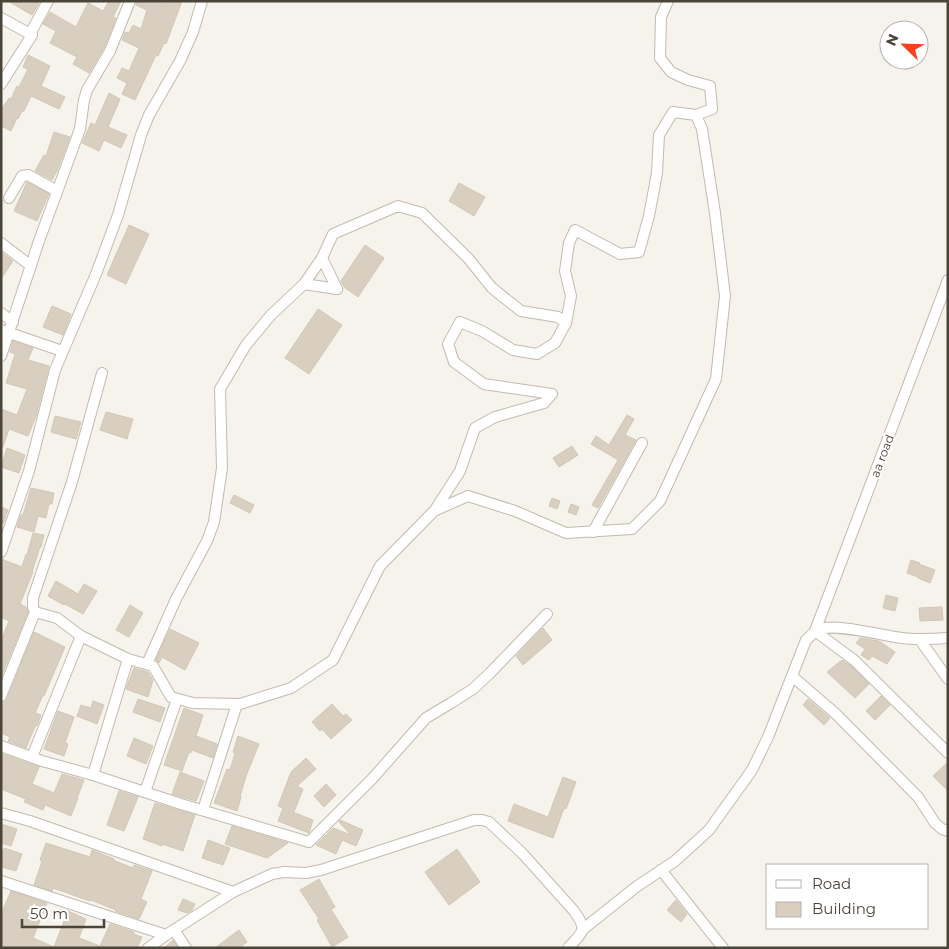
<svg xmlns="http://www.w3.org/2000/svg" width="949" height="949" viewBox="0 0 949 949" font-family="Montserrat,sans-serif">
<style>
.building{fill:#d8cfc1;stroke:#d3c7b4}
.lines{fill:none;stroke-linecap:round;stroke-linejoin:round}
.street-casing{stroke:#c2bbae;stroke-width:12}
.street{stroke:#fff;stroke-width:10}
.labels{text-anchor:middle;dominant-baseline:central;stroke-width:4;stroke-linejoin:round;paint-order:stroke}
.street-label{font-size:12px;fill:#4b4439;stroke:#fff}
</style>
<rect width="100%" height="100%" fill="#f6f3ec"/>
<g class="building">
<polygon points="8,1 40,1 32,15"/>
<polygon points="109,1 121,1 113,17 116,18 104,48 89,73 73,64 77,57 50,43 56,31 43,24 50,12 76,27 88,3 103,11"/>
<polygon points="137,1 154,1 162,4 163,1 182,1 166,44 164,43 158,56 156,55 135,100 122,94 127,83 117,78 122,68 129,71 139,48 122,40 125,32 129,33 133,25 141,29 147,10 136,5"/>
<polygon points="28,55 50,66 41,86 65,97 59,109 31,96 24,111 22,111 18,119 17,118 11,131 1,126 1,110 9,98 11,99 17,86 19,87 28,69 23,67"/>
<polygon points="109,93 120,99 108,127 127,135 121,148 104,140 99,151 82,143 91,123 95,125"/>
<polygon points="54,132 70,137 57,171 52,180 35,171 44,155 46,156"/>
<polygon points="27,182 49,194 37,221 14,211"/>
<polygon points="459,183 485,197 474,216 449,201"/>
<polygon points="129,225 149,234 126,284 107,275"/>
<polygon points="365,245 384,258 358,297 344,287 341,281"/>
<polygon points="1,252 13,261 1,279"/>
<polygon points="52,306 71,314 63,335 43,327"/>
<polygon points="318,309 342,325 309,374 285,358"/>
<polygon points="13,341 33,348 28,360 49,366 36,416 28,436 9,429 3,447 1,447 1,409 17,415 27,389 6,383 15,354 10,352"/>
<polygon points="106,412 133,419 127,439 100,430"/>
<polygon points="627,415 634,419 625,435 636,440 598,508 592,505 618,460 591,444 596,436 609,445"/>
<polygon points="55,416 81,422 76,439 51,432"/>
<polygon points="572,446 578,455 559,467 553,458"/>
<polygon points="7,448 25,455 19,473 1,467"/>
<polygon points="31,488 54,493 52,504 49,504 46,518 38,516 34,532 17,527 21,515 23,515"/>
<polygon points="234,495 254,505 250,513 230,503"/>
<polygon points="552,498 560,501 557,509 549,506"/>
<polygon points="571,504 579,507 576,515 568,512"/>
<polygon points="1,507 8,510 3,524 1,523"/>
<polygon points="33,533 44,535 41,547 40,547 32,572 33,572 20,604 26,607 28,612 1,677 1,640 9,621 1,617 1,559 22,567 26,554 27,555"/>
<polygon points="911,560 920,563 919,564 935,570 930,583 918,578 918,577 907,573"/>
<polygon points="56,581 78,594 84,584 97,591 83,614 65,604 64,605 48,596"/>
<polygon points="886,595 898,598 895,611 883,608"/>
<polygon points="130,605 143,613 129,637 116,630"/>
<polygon points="942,607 943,620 920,621 919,608"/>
<polygon points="543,628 552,640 523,665 516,656"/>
<polygon points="170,629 199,643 185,670 162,657 159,663 156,660"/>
<polygon points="34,632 65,647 44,696 43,695 35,713 41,715 37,726 36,725 33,731 26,748 8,741 10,737 1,733 1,703 5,702 7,699"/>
<polygon points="860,638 879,641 895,652 887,664 872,656 869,660 861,655 865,649 856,643"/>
<polygon points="842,660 850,665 869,684 855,698 827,672"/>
<polygon points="134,668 148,672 153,680 148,697 126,689"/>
<polygon points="881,696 890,705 875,720 866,711"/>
<polygon points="138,699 165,708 160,722 133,712"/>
<polygon points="808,699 830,718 824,725 803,705"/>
<polygon points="93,701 104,705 97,724 77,716 81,705 91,708"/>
<polygon points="332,704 343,716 346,714 352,720 331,739 322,729 320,731 312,722"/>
<polygon points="184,708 203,715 196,736 217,744 213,758 192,750 191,753 189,752 182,771 164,765"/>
<polygon points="58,711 74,717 65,743 68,744 64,756 44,749"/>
<polygon points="238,736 259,744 246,776 240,797 241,797 237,811 214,803 227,769 230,770 235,753 233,752"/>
<polygon points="134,738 153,746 146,764 127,756"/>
<polygon points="3,754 39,767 32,784 54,793 62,774 84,780 77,798 78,798 71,816 45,805 43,810 24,802 26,799 1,789 1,759"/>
<polygon points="306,758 316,769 297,786 303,789 292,817 295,813 313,820 309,833 278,821 283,808 278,806 291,772"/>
<polygon points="948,762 948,791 933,776"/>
<polygon points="180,772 204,781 196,801 172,794"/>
<polygon points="563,777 576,782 566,809 564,808 553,838 508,821 514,804 548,817"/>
<polygon points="326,784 336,795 324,807 314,796"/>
<polygon points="119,791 138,797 124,831 107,825"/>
<polygon points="155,803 195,815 183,851 162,844 162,846 143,839"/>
<polygon points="340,820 363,830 356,846 342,840 336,854 316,845 326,835 329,836 330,835 327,834 333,828 351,835 339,822"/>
<polygon points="1,824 17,829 11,846 1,843"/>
<polygon points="232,826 285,842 288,843 267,858 225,844"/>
<polygon points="208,840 230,848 223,865 202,858"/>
<polygon points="46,843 90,857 92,850 114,859 113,860 133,868 134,865 152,871 141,899 147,902 139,919 115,911 116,910 91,900 90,901 53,888 52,891 34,885 42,861 40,860"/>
<polygon points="4,848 22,854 16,871 1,867 1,855"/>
<polygon points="457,849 480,882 449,905 425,872"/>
<polygon points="319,879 335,907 331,909 348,937 332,947 317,920 319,919 300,890"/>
<polygon points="11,891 47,903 33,938 54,947 68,911 86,919 79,938 100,946 110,924 134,932 133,934 142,937 137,948 1,948 1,914"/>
<polygon points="183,899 195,904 192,910 187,913 178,910"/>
<polygon points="676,900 687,914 681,922 667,910"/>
<polygon points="239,930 247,942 239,948 215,948"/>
<polygon points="173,940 178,948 164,948"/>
</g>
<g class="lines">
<g class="street-casing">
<g id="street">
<polyline points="668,1 661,17 660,58 671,72 688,80 710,86 712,109 696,115"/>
<polyline points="1,18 32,35 1,84"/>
<polyline points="30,34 48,1"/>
<polyline points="9,198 22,176 28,175 57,191"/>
<polyline points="1,243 31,266"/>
<polyline points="948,280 815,631 854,660 948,753"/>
<polyline points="304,284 337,289"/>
<polyline points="1,313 13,322"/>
<polyline points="1,330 62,351"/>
<polyline points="1,356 39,241 80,129 84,100 87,90 110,51 130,1"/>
<polyline points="436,510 468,496 515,511 566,533 632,529 660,501 716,379 725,296 715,213 702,129 696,115 673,112 659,135 657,173 649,216 639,252 620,254 575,230 569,243 565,271 571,296 566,323"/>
<polyline points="593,532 642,443"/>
<polyline points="1,552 29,471 55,370 96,274 118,215 141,135 149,115 180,61 193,32 202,1"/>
<polyline points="35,612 33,607 33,598 72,482 102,373"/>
<polyline points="920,640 948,679"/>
<polyline points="147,664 176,599 207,541 214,522 222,468 220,389 246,345 271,315 304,284 322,258"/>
<polyline points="792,676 836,714 918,797 935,823 942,829 948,831"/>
<polyline points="1,696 35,612 57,618 81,636 128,659"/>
<polyline points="1,746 42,761 93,775 181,804 309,842 372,779 426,718 451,703 473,689 490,673 547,614"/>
<polyline points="32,757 81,636"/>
<polyline points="93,775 128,659 153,666 171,697 193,703 240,704 291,688 333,660 380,566 435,510 460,471 475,428 495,417 544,403 552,394 484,384 454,362 448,344 460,322 482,331 513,350 537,354 555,343 566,323 558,317 521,311 492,288 468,258 422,213 398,206 333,234 322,258 337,289"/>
<polyline points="145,792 177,699"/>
<polyline points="203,810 237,704"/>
<path d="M1,813L30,821L233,892L272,874L284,872L306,873L321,870L474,820H482L489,822L523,854L574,911C588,930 583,932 568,948"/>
<polyline points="661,870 723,948"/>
<polyline points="1,881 166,935 148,948"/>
<polyline points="174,930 186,948"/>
<path d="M582,930L636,887L675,861L709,830L752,770L768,737L806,640C810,637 813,632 818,630C832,622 884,636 902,638C917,640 932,639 948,638"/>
<polyline points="166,935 233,892"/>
</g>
</g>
<use href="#street" class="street"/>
</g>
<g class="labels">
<g class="street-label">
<text transform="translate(882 456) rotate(-69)">aa road</text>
</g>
</g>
<rect width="949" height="949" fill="none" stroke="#4b4439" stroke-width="5"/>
<rect x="766" y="864" width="162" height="65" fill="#ffffff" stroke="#b7b4b0"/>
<rect x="776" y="880" width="25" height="8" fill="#ffffff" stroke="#b7b4b0"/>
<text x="812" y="889" font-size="15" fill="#4b4439">Road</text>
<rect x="776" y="902" width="25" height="15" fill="#d8cfc1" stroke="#b7b4b0"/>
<text x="812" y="914" font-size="15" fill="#4b4439">Building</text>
<g transform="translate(904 45) rotate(293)"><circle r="24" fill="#ffffff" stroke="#b7b4b0"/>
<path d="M0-4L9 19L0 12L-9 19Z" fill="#fc3f1d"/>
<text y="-8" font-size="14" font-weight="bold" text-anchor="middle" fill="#4b4439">N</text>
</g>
<path d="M22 919v8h82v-8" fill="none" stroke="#4b4439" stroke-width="2.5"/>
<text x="30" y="919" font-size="15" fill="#4b4439" stroke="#ffffff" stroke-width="4" paint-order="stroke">50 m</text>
</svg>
